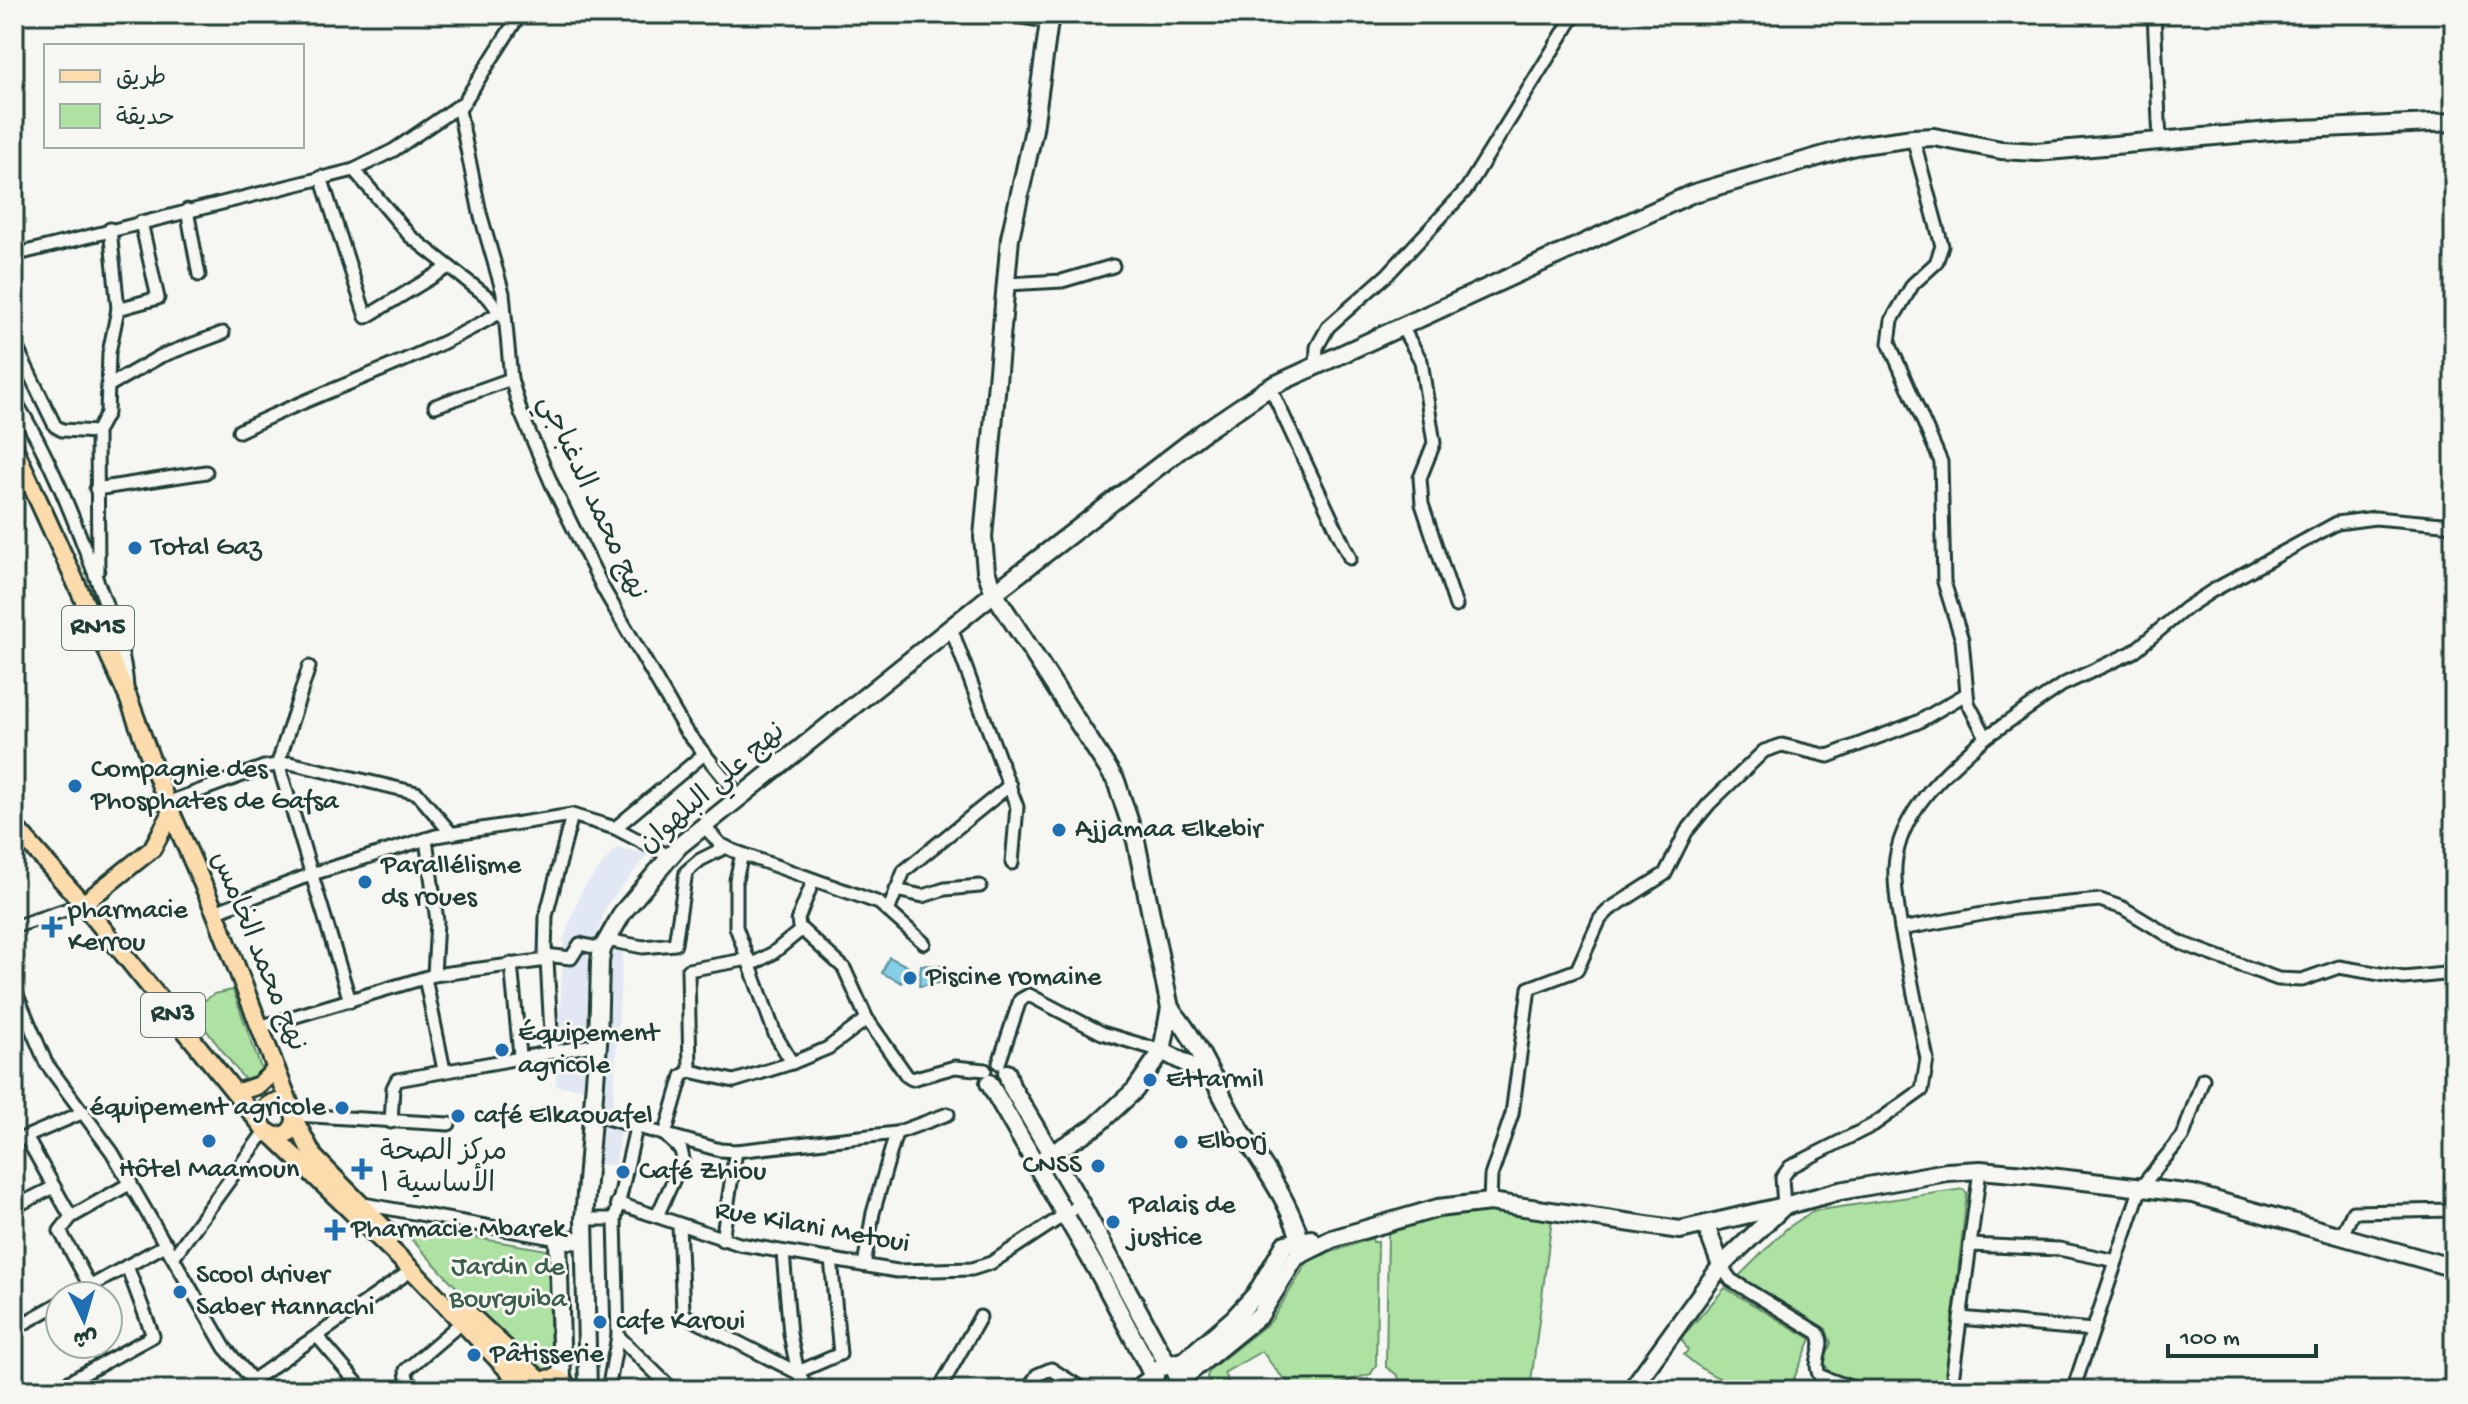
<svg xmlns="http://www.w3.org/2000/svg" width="2468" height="1404" viewBox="0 0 2468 1404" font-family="'Gochi Hand','Playpen Sans Arabic',sans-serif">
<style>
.built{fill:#e1e8f4}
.green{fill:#aee2a3;stroke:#66906c;stroke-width:2}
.water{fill:#86cee7;stroke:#5d949f;stroke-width:2}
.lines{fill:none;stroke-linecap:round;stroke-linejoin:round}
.street-casing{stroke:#1f3d34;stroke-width:17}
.secondary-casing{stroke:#1f3d34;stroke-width:22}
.primary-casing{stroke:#1f3d34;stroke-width:22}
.street{stroke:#f6f6f2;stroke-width:11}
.secondary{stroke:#f6f6f2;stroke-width:16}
.primary{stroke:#fcdcac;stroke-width:16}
.poi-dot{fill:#1f6fb2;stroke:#f6f6f2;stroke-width:3}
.labels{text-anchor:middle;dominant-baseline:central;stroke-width:6;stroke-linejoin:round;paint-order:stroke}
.shield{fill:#f6f6f2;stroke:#60746d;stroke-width:2}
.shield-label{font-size:26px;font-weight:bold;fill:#1f3d34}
.street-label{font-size:28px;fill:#1f3d34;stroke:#f6f6f2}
.poi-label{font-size:28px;fill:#1f3d34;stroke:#f6f6f2;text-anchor:start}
.park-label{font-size:28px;fill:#3c5e4a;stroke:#f6f6f2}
</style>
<rect width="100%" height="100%" fill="#f6f6f2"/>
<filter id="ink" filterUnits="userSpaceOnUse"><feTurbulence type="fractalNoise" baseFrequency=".0125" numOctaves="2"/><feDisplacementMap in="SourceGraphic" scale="16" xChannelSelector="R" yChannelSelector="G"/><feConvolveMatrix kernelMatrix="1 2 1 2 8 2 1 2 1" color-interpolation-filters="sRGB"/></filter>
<g filter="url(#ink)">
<g class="built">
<polygon points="616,848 649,853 607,905 595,939 590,960 584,1088 556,1086 564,938 582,890"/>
<polygon points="611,939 623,948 612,1116 594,1112 600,985"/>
<polygon points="592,1119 620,1128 616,1166 592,1163"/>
</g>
<g class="green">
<polygon points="233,990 266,1082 254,1092 191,1010 214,994"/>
<polygon points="1963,1189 1967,1193 1945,1386 1882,1390 1830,1374 1824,1362 1831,1343 1826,1329 1739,1276 1786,1229 1813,1211"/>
<polygon points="1480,1209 1552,1219 1530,1390 1406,1390 1397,1375 1386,1367 1388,1233 1449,1213"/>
<polygon points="397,1224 547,1250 552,1369 536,1372"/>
<path d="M1372,1238L1373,1242H1378L1376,1365L1371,1374L1344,1382L1340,1390C1294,1390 1289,1390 1262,1351L1224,1373L1232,1390H1214L1207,1377L1209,1370L1271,1321L1309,1260Z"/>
<path d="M1725,1288L1811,1339L1789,1390C1746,1390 1717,1384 1684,1355L1688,1350L1681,1338Z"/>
</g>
<g class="water">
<polygon points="889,957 909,967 902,983 882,973"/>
<polygon points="921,965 944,966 946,982 919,986"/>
</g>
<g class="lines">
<g class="street-casing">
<g id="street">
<polyline points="520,14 459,110 480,213 503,293 511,379 521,413 553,487 604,590 685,730 740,797"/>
<polyline points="1005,14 1050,22"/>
<polyline points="2154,14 2160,141"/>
<polyline points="354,170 410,236 489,298 503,317"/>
<polyline points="321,177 366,317 447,268"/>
<polyline points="187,210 199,275"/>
<polyline points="14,255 354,170 394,150 460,105"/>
<polyline points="1007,284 1062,281 1113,266"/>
<polyline points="118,309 158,298 141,222"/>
<polyline points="1403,329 1421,361 1434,443 1420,478 1422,504 1456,606"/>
<polyline points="14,342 55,426 62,430 97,432 98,570"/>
<polyline points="1316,364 1317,347 1328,327 1388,274 1466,190 1575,14"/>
<polyline points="108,386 161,356 223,333"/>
<polyline points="1270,387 1350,558"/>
<path d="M14,399C50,456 74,519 98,583C111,618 125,651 127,688"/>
<polyline points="435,406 511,379"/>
<path d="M239,431C325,389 416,362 499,313"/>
<polyline points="97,432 107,413 109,353 118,309 110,229"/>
<polyline points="96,489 206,472"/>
<polyline points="951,628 1017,807 1012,863"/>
<polyline points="309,667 278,763 350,1001"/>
<polyline points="1986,737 2062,685 2133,652 2186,608 2212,591 2337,523 2375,518 2454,525"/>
<polyline points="167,803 264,767 290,763 417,793 451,833"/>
<polyline points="705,827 720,844 734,851 879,903 924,943"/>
<polyline points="615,828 703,755"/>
<polyline points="426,839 437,921 434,975"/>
<polyline points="813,881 798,919 799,927 844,968 867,1019 907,1076 912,1079 955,1067 985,1070"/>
<polyline points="896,890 923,896 945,889 980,886"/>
<polyline points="889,909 904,871 1010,785"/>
<polyline points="215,912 312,874 436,836 572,815 615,828 669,856"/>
<polyline points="14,927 83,904"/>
<path d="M1901,929C1898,909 1894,887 1895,867C1898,812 1947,770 1986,737L1968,703L1962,640L1944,582L1941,462L1889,343L1892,320L1913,284L1936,263L1942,246L1913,138"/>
<polyline points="607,940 643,947 675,944 686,872 700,860 726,847"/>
<polyline points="545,955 546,916 572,815"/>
<polyline points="547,960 552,1051"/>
<polyline points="511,964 520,1055"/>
<polyline points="751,965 773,953 801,930"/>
<polyline points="425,978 444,1070"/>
<polyline points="14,988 46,1063 112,1152 225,1348 261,1390"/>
<polyline points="259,1027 434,975 547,960 545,955 571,958 580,944 602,949"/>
<polyline points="792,1063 828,1048 867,1019"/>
<polyline points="999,1063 1020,1000 1029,995 1102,1033 1162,1051"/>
<polyline points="690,1071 688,970 749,959"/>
<polyline points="592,1114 720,1150 736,1151 896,1133 948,1114"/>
<polyline points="295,1115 449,1124"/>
<polyline points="391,1122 393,1088 397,1080 598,1044"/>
<polyline points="26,1137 71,1217 60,1231 90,1286"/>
<polyline points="14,1142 84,1112"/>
<polyline points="1490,1202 1491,1176 1512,1114 1529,988 1577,970 1600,919 1610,909 1665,874 1686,832 1709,804 1764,751 1782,745 1828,756 1918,722 1966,694"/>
<polyline points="358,1203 558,1239"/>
<polyline points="617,1203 739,1244 897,1271 972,1269 991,1263 1081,1204"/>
<polyline points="1784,1206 1782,1178 1790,1167 1873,1125 1922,1090 1927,1059 1901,929 2015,908 2100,900 2123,908 2181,943 2278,979 2302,980 2339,967 2404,978 2454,973"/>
<polyline points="14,1207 54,1187"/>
<polyline points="657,1216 683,1159 681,1150 665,1135 682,1076 690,1071 734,1081 792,1063 775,1034 736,927 736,880 742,854"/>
<polyline points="71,1217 131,1183"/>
<polyline points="584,1219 615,1219 618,1336 608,1390"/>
<polyline points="615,1219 636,1128"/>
<polyline points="679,1226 683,1311 686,1316 798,1373 809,1390"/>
<polyline points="2342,1235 2353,1212 2454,1210"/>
<polyline points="722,1240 736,1151"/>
<polyline points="1970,1245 2059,1249 2116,1261"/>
<polyline points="783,1253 790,1334 798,1373"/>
<polyline points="174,1256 266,1130"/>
<polyline points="864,1265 873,1213 896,1133"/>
<path d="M1721,1266L1731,1280L1818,1333C1827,1347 1811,1361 1820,1376L1858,1390"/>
<polyline points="73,1296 167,1244"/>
<polyline points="14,1314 20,1326"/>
<polyline points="1960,1318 2093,1330"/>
<polyline points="14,1329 60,1303"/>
<polyline points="317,1336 363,1390"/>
<polyline points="618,1336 673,1390"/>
<polyline points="798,1372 840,1354 831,1259"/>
<polyline points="1953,1373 1980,1170"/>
<polyline points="253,1380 412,1270"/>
<polyline points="54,1390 153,1336 127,1266"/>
<polyline points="416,1390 407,1379 406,1370 462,1322"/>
<polyline points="500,1390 514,1376"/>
<polyline points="939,1390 980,1317"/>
<polyline points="1028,1390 1037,1375 1051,1369 1084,1390"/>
<polyline points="2073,1390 2141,1187 2183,1136 2203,1079"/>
</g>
</g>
<g class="secondary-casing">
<g id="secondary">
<path d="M1170,1008C1198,1041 1212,1078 1232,1115C1257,1160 1294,1202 1303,1253"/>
<polyline points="1162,1051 1214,1078"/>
<polyline points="1007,1073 1011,1086 1081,1204 1163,1356 1177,1373 1176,1388"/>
<polyline points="989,1083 1101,1277 1147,1364 1153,1377 1135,1390"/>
<polyline points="1035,1164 1096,1126 1135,1090 1162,1051 1170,1008 1136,841 1116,781 994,593 986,571 983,537 1010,238 1034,129 1050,14"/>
<polyline points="1706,1226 1721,1266"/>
<polyline points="562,1380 558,1239 583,1241"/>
<polyline points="588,1390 584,1219 598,1044 600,962 602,949 623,912 679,846 994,593 1202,433 1270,387 1691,194 1855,146 1913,138 1934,137 2001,150 2037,152 2281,130 2454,122"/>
<polyline points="1158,1390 1153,1382 1157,1369 1185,1360 1234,1318 1256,1294 1285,1244 1311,1239"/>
<polyline points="1186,1390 1179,1381 1260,1315 1296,1257 1332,1239 1438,1208 1490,1202 1680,1230 1780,1207"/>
<polyline points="1631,1390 1721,1266 1784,1206 1840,1191 1947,1172 1980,1170 2025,1174 2193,1194 2454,1268"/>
</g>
</g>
<g class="primary-casing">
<g id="primary">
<polyline points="14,447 128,697 167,803 215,912 292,1110"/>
<polyline points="14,826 83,904 263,1127"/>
<polyline points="83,904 152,849 171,814"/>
<polyline points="236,1093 259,1085 276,1069"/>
<circle cx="278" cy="1119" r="17"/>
<polyline points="295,1121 314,1157 392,1236"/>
<polyline points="270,1133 412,1270 527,1390"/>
<polyline points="464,1309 542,1382"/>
<path d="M537,1388C547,1374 562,1375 570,1390"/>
</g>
</g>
<use href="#street" class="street"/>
<use href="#secondary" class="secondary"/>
<use href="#primary" class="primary"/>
</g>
</g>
<g class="poi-dot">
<circle cx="135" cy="548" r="8"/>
<circle cx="75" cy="786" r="8"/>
<circle cx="1059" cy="830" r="8"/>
<circle cx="365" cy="882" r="8"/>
<path d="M48 915h8v8h8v8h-8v8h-8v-8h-8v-8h8z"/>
<circle cx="910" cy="978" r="8"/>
<circle cx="502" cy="1050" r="8"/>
<circle cx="1150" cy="1080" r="8"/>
<circle cx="342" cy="1108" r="8"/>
<circle cx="458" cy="1116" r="8"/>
<circle cx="209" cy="1141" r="8"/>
<circle cx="1181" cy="1142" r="8"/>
<circle cx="1098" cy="1166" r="8"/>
<path d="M358 1157h8v8h8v8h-8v8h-8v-8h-8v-8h8z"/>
<circle cx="623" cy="1172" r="8"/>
<circle cx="1113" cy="1222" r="8"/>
<path d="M331 1218h8v8h8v8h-8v8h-8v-8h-8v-8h8z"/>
<circle cx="180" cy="1292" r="8"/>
<circle cx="600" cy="1322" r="8"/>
<circle cx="474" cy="1355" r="8"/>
</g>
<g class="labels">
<g class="shield">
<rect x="62" y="606" width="72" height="44" rx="6"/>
<rect x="141" y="993" width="64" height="44" rx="6"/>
</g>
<g class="shield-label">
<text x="98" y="628">RN15</text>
<text x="173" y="1015">RN3</text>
</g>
<g class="street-label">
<text transform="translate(591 498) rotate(65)">نهج محمد الدغباجي</text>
<text transform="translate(713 789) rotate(-41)">نهج علي البلهوان</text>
<text transform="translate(257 952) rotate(68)">نهج محمد الخامس</text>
<text transform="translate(812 1228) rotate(10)">Rue Kilani Metoui</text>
</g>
<g class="poi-label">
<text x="151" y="548">Total Gaz</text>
<text x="91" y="770">Compagnie des<tspan x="91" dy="32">Phosphates de Gafsa</tspan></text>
<text x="1075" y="830">Ajjamaa Elkebir</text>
<text x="381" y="866">Parallélisme<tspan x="381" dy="32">ds roues</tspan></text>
<text x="68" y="911">pharmacie<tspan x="68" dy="32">Kerrou</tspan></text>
<text x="926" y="978">Piscine romaine</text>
<text x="518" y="1034">Équipement<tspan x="518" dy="32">agricole</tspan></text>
<text x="1166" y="1080">Ettarmil</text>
<text x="326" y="1108" text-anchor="end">équipement agricole</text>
<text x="474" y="1116">café Elkaouafel</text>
<text x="1197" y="1142">Elborj</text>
<text x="380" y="1153">مركز الصحة<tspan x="380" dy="32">الأساسية ١</tspan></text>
<text x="1082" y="1166" text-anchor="end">CNSS</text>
<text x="209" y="1170" text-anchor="middle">Hôtel Maamoun</text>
<text x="639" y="1172">Café Zhiou</text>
<text x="1129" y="1206">Palais de<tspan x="1129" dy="32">justice</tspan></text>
<text x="351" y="1230">Pharmacie Mbarek</text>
<text x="196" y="1276">Scool driver<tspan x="196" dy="32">Saber Hannachi</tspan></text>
<text x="616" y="1322">cafe Karoui</text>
<text x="490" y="1355">Pâtisserie</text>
</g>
<g class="park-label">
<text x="508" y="1268">Jardin de<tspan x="508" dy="32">Bourguiba</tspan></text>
</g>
</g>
<rect width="2468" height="1404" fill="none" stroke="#f6f6f2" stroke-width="48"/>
<rect x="24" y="24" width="2420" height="1356" fill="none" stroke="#1f3d34" stroke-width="3" filter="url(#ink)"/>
<rect x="44" y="44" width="260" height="104" fill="#f6f6f2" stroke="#a0aca6" stroke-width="2"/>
<rect x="60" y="70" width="40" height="12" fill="#fcdcac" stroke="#a0aca6" stroke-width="2"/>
<text x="116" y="84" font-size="24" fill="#1f3d34">طريق</text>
<rect x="60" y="104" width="40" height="24" fill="#aee2a3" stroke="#a0aca6" stroke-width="2"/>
<text x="116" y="124" font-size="24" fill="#1f3d34">حديقة</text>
<g transform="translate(84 1320) rotate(175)"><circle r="38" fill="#f6f6f2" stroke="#a0aca6" stroke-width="2"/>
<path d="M0-6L14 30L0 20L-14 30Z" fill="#1f6fb2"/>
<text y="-12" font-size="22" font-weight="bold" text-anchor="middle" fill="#1f3d34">ش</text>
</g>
<path d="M2168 1344v12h148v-12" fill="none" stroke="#1f3d34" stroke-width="4"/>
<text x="2180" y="1344" font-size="24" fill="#1f3d34" stroke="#f6f6f2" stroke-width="6" paint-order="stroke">100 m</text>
</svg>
